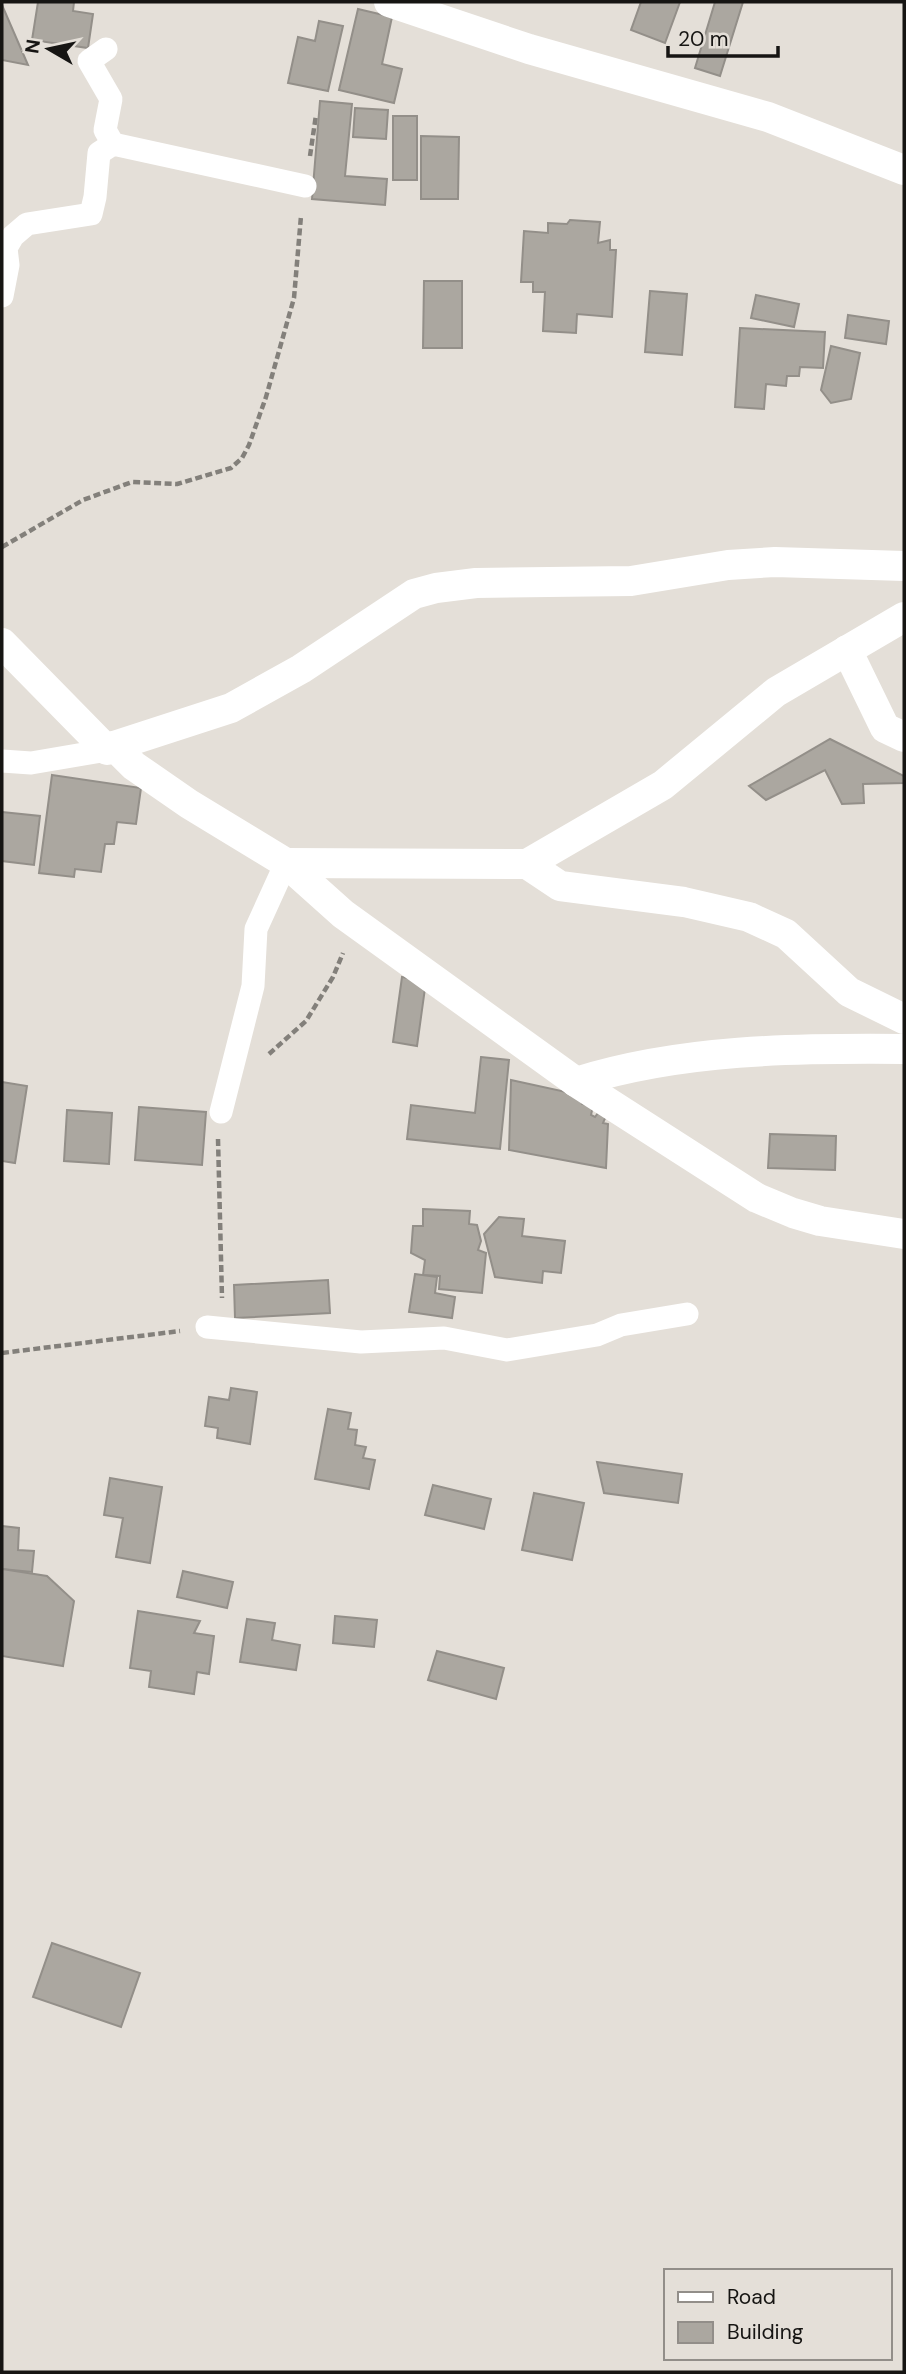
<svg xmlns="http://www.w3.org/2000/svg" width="906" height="2374" viewBox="0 0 906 2374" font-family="'DM Sans',sans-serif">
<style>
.building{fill:#aba7a0;stroke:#938f89;stroke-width:2}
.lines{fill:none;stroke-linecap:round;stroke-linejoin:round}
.path{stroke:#83807b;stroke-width:4.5;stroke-dasharray:7 3.5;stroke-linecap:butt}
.pedestrian{stroke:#fff;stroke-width:23}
.minor{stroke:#fff;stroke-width:30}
</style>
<rect width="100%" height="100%" fill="#e4dfd8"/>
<g class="building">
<polygon points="38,2 74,2 73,11 93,14 88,48 32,40"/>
<polygon points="641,2 680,2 665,43 631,30"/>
<polygon points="715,2 743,2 720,76 695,68"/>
<polygon points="2,5 28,65 2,60"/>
<polygon points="358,9 392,17 382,64 402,69 394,103 339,90"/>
<polygon points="319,21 343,26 328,91 288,83 298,37 315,41"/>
<polygon points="320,101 352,104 345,176 387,179 385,205 312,199"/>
<polygon points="355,108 388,110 386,139 353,137"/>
<rect x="393" y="116" width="24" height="64"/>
<polygon points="421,136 459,137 458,199 421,199"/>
<polygon points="570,220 600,222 598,243 610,240 610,250 616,250 612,317 577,314 576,333 543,331 545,292 533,292 533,282 521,282 524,231 548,233 548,223 567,224"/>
<polygon points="424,281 462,281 462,348 423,348"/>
<polygon points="650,291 687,294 682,355 645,352"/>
<polygon points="756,295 799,304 794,327 751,318"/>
<polygon points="848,315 889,321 886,344 845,338"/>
<polygon points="740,328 825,332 823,368 800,367 799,376 787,376 786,386 766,384 764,409 735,407"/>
<polygon points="831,346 860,353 851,399 831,403 821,390"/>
<polygon points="830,739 904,776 904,783 863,784 864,803 842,804 825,770 766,800 749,786"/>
<polygon points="52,775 141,788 136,824 117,822 114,844 105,844 101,872 75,869 74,877 39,873"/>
<polygon points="2,812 40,816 34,865 2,861"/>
<polygon points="402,977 426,981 417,1046 393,1042"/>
<polygon points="481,1057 509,1060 500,1149 407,1139 411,1105 475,1113"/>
<polygon points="511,1080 580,1095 582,1104 593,1106 591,1115 595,1117 598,1113 606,1116 603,1123 608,1124 606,1168 509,1150"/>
<polygon points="2,1082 27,1086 15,1163 2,1161"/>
<polygon points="139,1107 206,1112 202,1165 135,1160"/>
<polygon points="67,1110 112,1113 109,1164 64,1161"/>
<polygon points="770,1134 836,1136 835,1170 768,1168"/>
<polygon points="423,1209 470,1211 469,1224 477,1225 481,1241 478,1250 486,1253 482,1293 439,1289 440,1276 423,1275 425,1260 411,1253 413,1226 423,1226"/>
<polygon points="499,1217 524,1219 522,1236 565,1241 561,1273 543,1271 542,1283 495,1277 484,1234"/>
<polygon points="415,1274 437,1277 435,1293 455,1297 452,1318 409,1312"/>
<polygon points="328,1280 330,1313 235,1318 234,1285"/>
<polygon points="231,1388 257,1392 250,1444 217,1438 218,1428 205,1426 209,1397 229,1400"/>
<polygon points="328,1409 351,1413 348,1429 357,1430 355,1445 366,1447 363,1458 375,1460 369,1489 315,1479"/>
<polygon points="597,1462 682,1474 678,1503 604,1493"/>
<polygon points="110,1478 162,1487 150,1563 116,1557 123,1518 104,1515"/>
<polygon points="433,1485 491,1499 484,1529 425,1515"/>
<polygon points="534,1493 584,1503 572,1560 522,1550"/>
<polygon points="2,1526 19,1528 18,1550 34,1551 32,1572 2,1569"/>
<polygon points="2,1569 47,1576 74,1601 63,1666 2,1656"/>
<polygon points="183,1571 233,1582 227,1608 177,1597"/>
<polygon points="138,1611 200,1621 194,1633 214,1636 209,1674 197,1672 194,1694 149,1687 151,1671 130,1668"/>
<polygon points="335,1616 377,1620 374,1647 333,1643"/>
<polygon points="247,1619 275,1623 272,1640 300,1645 296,1670 240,1662"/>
<polygon points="437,1651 504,1668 496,1699 428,1680"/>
<polygon points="52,1943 140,1973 121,2027 33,1997"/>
</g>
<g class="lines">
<g class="path">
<polyline points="310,156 316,115"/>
<polyline points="2,547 83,500 132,482 177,484 231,468 242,458 249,445 266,397 294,298 301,216"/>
<polyline points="269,1054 306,1021 333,977 343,953"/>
<polyline points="218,1139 222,1298"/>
<polyline points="2,1353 180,1331"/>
</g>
<g class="pedestrian">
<polyline points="106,49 89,61 111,99 105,130 113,144"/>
<polyline points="2,296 8,265 6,248 13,236 27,224 91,214 95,197 99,153 113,144 305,186"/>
<polyline points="2,761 31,763 107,750"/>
<polyline points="221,1112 253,986 256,929 286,863"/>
<polyline points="207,1327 361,1342 444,1338 507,1350 597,1335 621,1325 687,1314"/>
</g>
<g class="minor">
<polyline points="389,2 529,49 768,117 904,170"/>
<polyline points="2,643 107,750 114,746 134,766 189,804 286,863 343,914 576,1082 757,1198 793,1213 820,1221 904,1234"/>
<polyline points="847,650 885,728 904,737"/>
<polyline points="114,746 231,708 301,669 414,594 436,588 476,583 631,581 728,565 775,562 904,566"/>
<polyline points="286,863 527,864 663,785 776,692 904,617"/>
<polyline points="527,864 560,886 684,902 749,917 786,934 849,992 904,1019"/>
<path d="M576,1082C681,1049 795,1048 904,1049"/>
</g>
</g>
<rect width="906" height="2374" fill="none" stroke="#161513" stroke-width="7"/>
<rect x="664" y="2269" width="228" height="91" fill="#e4dfd8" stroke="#928e89" stroke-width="2"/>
<rect x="678" y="2292" width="35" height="10" fill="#ffffff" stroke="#928e89" stroke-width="2"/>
<text x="727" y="2304" font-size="21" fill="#161513">Road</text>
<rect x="678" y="2322" width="35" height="21" fill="#aba7a0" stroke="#928e89" stroke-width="2"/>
<text x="727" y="2339" font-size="21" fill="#161513">Building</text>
<g transform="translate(49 49) rotate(279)" stroke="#e4dfd8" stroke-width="5" paint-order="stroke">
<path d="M0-5L12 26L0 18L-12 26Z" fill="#161513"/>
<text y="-10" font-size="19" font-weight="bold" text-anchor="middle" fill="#161513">N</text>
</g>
<path d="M668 46v10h110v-10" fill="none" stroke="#161513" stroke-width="3.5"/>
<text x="678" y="46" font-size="21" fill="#161513" stroke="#e4dfd8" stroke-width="5" paint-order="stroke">20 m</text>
</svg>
